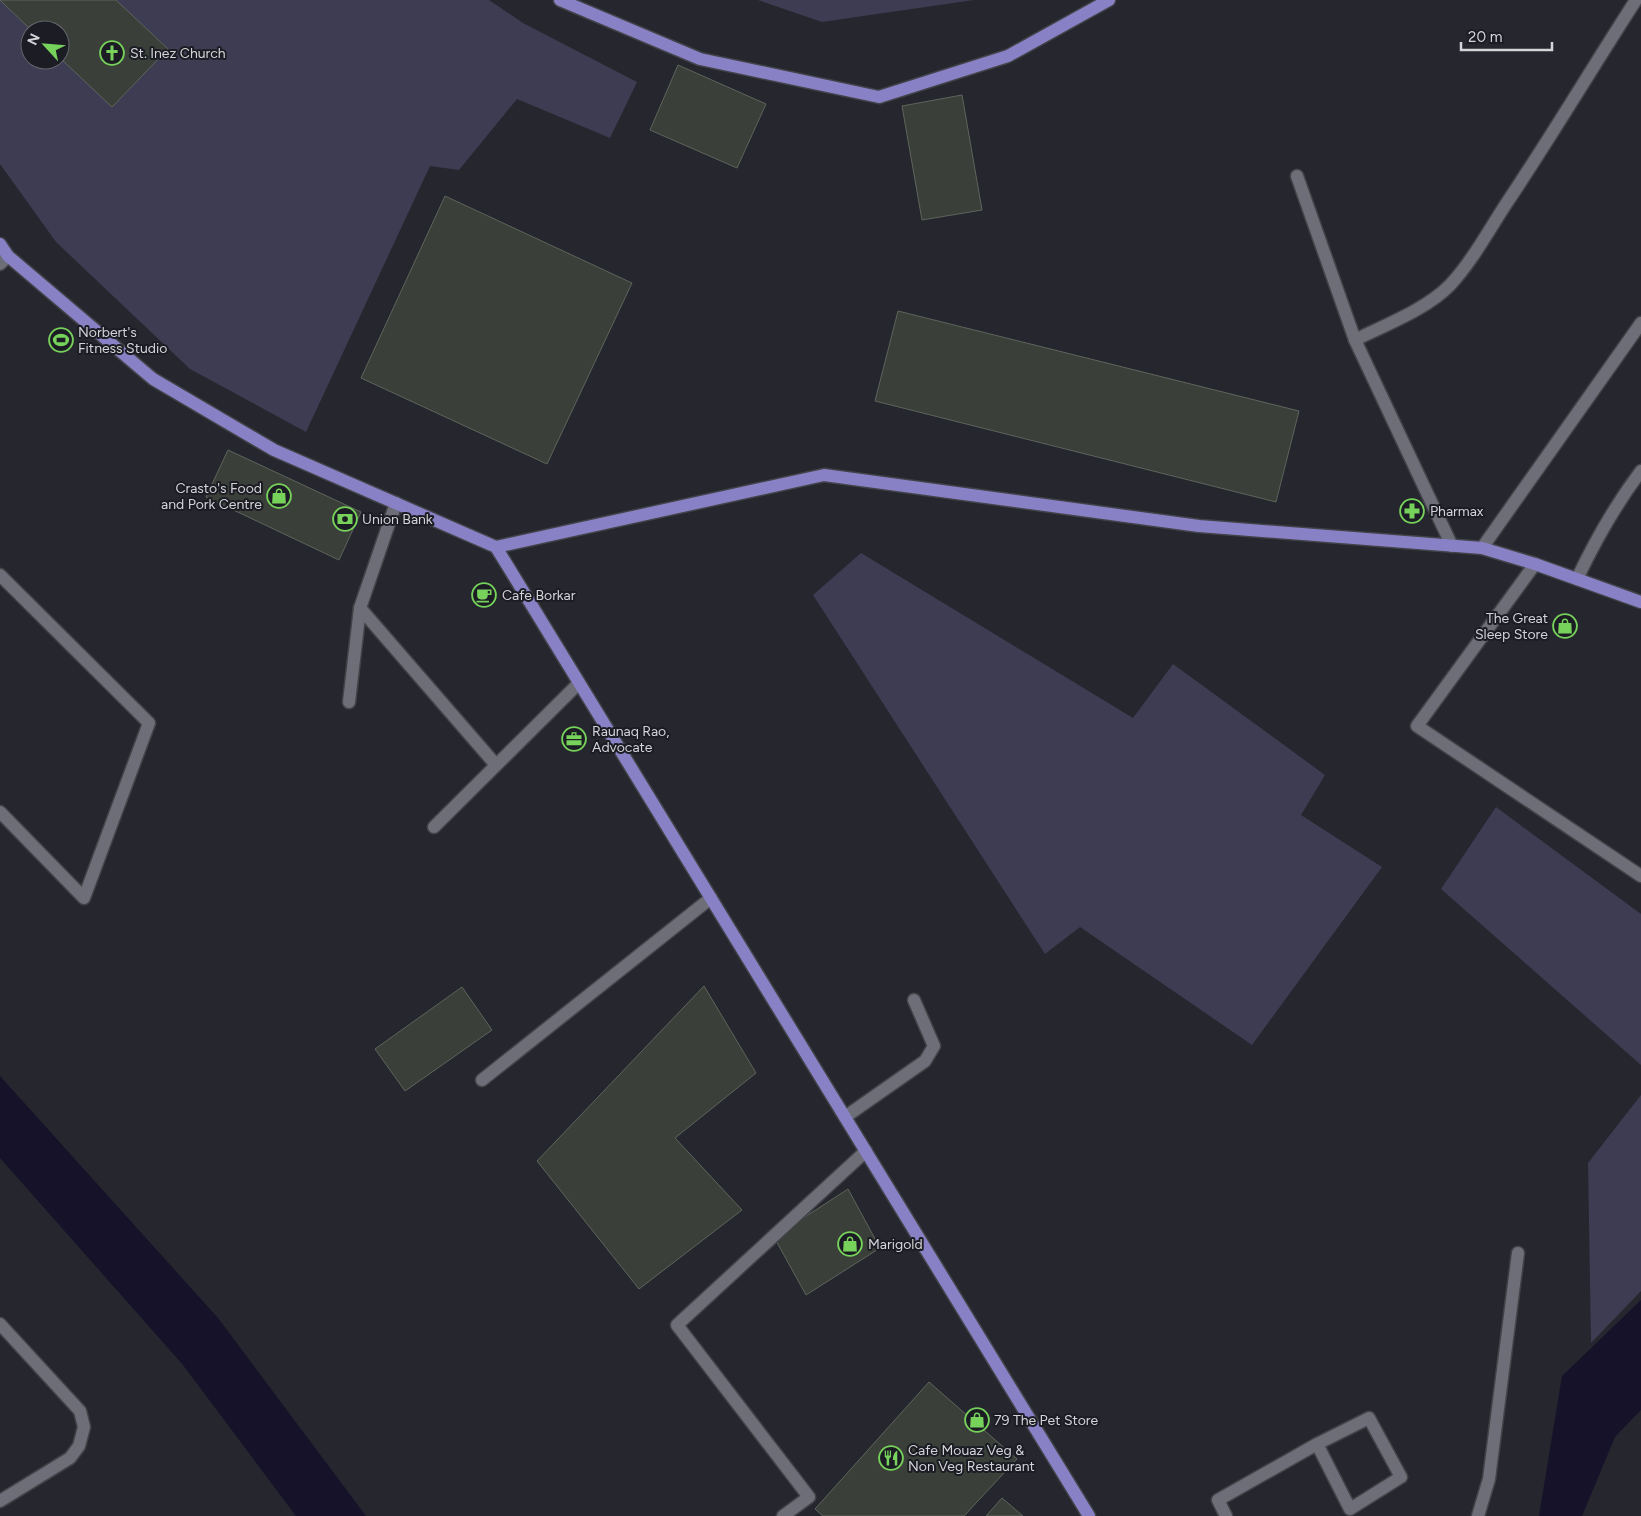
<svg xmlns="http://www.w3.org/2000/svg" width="1641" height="1516" viewBox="0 0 1641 1516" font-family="Figtree,sans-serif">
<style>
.green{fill:#3d3c52;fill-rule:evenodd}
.water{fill:#151229}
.building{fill:#3a4039;stroke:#5e655c}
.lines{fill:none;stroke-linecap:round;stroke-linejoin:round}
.minor-casing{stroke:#424248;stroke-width:15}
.major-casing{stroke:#424248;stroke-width:15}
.minor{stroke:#6e6e78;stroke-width:12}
.major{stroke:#8881c6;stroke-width:12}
.labels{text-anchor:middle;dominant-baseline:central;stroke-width:4;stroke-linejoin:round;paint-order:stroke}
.poi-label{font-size:14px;fill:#d3d3d8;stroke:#1c1c24;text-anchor:start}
</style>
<rect width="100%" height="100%" fill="#26262e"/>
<g class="green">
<path d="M0,0H489L523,23L637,82L610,138L517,99L459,170L430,166L306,432L190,369L56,242L0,164ZM30,30H60V60H30Z"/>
<polygon points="758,0 974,0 822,22"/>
<polygon points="861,553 1133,718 1173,664 1325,775 1301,815 1382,867 1252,1045 1080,927 1045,954 813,595"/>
<polygon points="1496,807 1641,914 1641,1065 1441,889"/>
<polygon points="1641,1095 1641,1291 1591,1343 1588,1163"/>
</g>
<g class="water">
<polygon points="0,1076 218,1318 366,1516 296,1516 183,1365 0,1158"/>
<polygon points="1641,1300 1641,1410 1615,1437 1582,1516 1539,1516 1562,1376"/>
</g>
<g class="building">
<polygon points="0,0 116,0 168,49 112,107 60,58 60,30 31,30"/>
<polygon points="678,65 766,104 737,168 650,130"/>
<polygon points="962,95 982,210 922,220 902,106"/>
<polygon points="445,196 632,283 547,464 361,378"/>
<polygon points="898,311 1299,411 1276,502 875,401"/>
<polygon points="228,450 361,512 339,560 206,497"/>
<polygon points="704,986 756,1073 675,1138 742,1210 639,1289 537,1161"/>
<polygon points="462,987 492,1030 405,1091 375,1049"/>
<polygon points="848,1189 880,1248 806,1295 774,1237"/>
<polygon points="929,1382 1017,1459 964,1516 823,1516 815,1509"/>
<polygon points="1002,1498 1023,1516 986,1516"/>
</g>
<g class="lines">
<g class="minor-casing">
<g id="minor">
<polyline points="1297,176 1355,340 1452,546"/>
<polyline points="0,264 8,256"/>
<path d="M1355,340C1385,325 1427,309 1450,285C1471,263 1489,230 1506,204C1551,137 1592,68 1636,0"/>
<polyline points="1482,548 1641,323"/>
<polyline points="1535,564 1417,726 1641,876"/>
<polyline points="0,575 149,723 84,898 0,812"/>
<path d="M1577,579C1595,541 1616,504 1641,471"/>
<polyline points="360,608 496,765"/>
<polyline points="349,702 360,608 396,503"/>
<polyline points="434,827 579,683"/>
<polyline points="482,1080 711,898"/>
<polyline points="845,1117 925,1061 934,1046 914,1000"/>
<polyline points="0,1324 80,1411 84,1427 79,1446 70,1458 0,1501"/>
<polyline points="783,1516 809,1497 677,1325 866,1151"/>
<polyline points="1226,1516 1218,1500 1317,1444 1369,1418 1401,1477 1350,1509 1317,1444"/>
<polyline points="1478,1516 1489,1479 1518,1253"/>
</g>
</g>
<g class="major-casing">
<g id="major">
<polyline points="560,0 700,59 879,97 1008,56 1109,0"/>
<polyline points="0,244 8,256 153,379 274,450 496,547 1089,1516"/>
<polyline points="496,547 824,475 1199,526 1482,548 1535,564 1641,602"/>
</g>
</g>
<use href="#minor" class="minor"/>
<use href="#major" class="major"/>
</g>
<defs>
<g id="church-ring" transform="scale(1.25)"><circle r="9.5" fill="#1c1c24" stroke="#76d25a" stroke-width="1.5"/><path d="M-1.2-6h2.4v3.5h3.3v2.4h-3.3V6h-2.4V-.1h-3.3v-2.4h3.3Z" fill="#76d25a"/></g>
<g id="stadium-ring" transform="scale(1.25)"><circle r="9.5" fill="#1c1c24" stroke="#76d25a" stroke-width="1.5"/><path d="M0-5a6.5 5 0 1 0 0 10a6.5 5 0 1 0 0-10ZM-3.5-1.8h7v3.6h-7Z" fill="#76d25a"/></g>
<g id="shop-ring" transform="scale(1.25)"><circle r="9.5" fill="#1c1c24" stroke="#76d25a" stroke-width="1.5"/><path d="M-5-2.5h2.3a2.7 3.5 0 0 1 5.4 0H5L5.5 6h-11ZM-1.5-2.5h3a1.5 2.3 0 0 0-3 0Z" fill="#76d25a"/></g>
<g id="pharmacy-ring" transform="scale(1.25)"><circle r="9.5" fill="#1c1c24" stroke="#76d25a" stroke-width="1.5"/><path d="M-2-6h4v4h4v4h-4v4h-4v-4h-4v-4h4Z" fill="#76d25a"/></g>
<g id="bank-ring" transform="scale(1.25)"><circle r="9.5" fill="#1c1c24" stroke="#76d25a" stroke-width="1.5"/><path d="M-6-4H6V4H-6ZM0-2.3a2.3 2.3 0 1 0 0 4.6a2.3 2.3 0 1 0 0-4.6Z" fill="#76d25a"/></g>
<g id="cafe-ring" transform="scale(1.25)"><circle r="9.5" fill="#1c1c24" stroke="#76d25a" stroke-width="1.5"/><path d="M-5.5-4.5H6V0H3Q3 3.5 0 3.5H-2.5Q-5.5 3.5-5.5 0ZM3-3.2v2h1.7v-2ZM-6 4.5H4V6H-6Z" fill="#76d25a"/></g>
<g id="office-ring" transform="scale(1.25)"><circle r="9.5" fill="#1c1c24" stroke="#76d25a" stroke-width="1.5"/><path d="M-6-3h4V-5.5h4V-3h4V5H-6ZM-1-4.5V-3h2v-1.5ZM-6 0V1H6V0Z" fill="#76d25a"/></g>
<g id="restaurant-ring" transform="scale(1.25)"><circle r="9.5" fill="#1c1c24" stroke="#76d25a" stroke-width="1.5"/><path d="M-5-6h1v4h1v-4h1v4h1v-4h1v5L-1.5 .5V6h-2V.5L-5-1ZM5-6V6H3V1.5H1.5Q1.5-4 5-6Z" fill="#76d25a"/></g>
</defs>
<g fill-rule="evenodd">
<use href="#church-ring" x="112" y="53"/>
<use href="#stadium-ring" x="61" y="340"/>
<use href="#shop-ring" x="279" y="496"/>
<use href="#pharmacy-ring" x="1412" y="511"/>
<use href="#bank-ring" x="345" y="519"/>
<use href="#cafe-ring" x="484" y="595"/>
<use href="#shop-ring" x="1565" y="626"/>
<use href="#office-ring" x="574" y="739"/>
<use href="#shop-ring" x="850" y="1244"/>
<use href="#shop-ring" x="977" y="1420"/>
<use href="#restaurant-ring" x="891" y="1458"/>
</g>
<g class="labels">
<g class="poi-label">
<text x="130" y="53">St. Inez Church</text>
<text x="78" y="332">Norbert's<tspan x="78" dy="16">Fitness Studio</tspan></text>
<text x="262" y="488" text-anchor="end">Crasto's Food<tspan x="262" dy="16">and Pork Centre</tspan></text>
<text x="1430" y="511">Pharmax</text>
<text x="362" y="519">Union Bank</text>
<text x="502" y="595">Cafe Borkar</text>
<text x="1548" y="618" text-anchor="end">The Great<tspan x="1548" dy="16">Sleep Store</tspan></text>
<text x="592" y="731">Raunaq Rao,<tspan x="592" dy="16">Advocate</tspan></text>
<text x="868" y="1244">Marigold</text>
<text x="994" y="1420">79 The Pet Store</text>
<text x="908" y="1450">Cafe Mouaz Veg &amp;<tspan x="908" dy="16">Non Veg Restaurant</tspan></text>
</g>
</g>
<g transform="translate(45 45) rotate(296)"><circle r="24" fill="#1c1c24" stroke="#65656c"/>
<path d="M0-4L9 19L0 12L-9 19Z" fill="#76d25a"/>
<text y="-8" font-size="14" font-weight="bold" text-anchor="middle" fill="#d3d3d8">N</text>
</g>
<path d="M1461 42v8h91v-8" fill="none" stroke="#d3d3d8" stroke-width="2.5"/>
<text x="1468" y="42" font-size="15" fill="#d3d3d8" stroke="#1c1c24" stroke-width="4" paint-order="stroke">20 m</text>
</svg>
